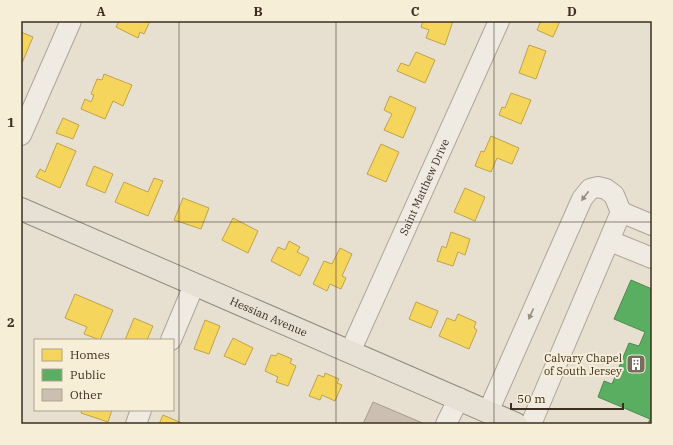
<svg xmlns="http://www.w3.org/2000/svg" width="673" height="445" viewBox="0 0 673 445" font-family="'IBM Plex Serif',serif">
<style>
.homes{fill:#f6d55c;stroke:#bea34a}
.public{fill:#5aae61;stroke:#51884e}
.building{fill:#cbbfb2;stroke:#a89c90}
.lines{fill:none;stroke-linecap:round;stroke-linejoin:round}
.minor-casing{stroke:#ada599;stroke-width:22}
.major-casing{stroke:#928b80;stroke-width:24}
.minor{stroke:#efebe3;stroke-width:20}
.major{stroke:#e6e1d4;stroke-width:22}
.oneway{fill:#968c82}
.grid{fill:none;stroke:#3d2e20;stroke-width:1;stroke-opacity:0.55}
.labels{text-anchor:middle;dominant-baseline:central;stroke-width:4;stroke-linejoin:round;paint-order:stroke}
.street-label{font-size:11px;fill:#3d2e20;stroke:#f7eed8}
.poi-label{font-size:11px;fill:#3d2e20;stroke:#f7eed8;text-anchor:end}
.neatline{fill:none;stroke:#3d2e20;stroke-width:1.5}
.grid-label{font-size:13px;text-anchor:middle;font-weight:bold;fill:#3d2e20}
</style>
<rect width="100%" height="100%" fill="#e7e0d1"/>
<g class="homes">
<polygon points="119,21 150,21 144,34 140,32 138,38 116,27"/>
<polygon points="423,21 453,21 445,45 426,38 429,30 421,27"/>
<polygon points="541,21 560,21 553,37 537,30"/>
<polygon points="21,32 33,37 22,63 21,62"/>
<polygon points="529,45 546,51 536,79 519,73"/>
<polygon points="416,52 435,60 425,83 397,71 401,63 409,66"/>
<polygon points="104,74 132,85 123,106 113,101 105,119 81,109 85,99 91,102 94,95 91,94 97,79 102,80"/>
<polygon points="511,93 531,100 521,124 499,115 502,107 505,108"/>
<polygon points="390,96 416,108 403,138 384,130 392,114 384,110"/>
<polygon points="63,118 79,125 73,139 56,133"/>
<polygon points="491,136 519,148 512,164 497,158 491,172 475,166 481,151 484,152"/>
<polygon points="57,143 76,151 60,188 36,177 40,169 45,172"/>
<polygon points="381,144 399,152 386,182 367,174"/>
<polygon points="94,166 113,174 105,193 86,185"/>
<polygon points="154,178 163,181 148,216 115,202 124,182 148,192"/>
<polygon points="465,188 485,197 475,221 454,212"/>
<polygon points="183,198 209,208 201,229 174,220"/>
<polygon points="233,218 258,231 248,253 222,240"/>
<polygon points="451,232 470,239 465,255 458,252 453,266 437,261 442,246 446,248"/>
<polygon points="289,241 300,247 297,252 309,258 300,276 271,261 278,247 285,250"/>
<polygon points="340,248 352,254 342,276 346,278 341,289 330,284 327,291 313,284 324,261 332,264"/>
<polygon points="75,294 113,310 100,340 84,334 87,327 65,318"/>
<polygon points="416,302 438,311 431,328 409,319"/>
<polygon points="458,314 476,322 474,328 477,330 469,349 439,336 447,318 455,321"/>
<polygon points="134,318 153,326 147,340 125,340"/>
<polygon points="205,320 220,326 209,354 194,349"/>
<polygon points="233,338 253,348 245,365 224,356"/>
<polygon points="278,353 292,359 290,363 296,366 288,386 276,382 278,377 265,371 271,355 276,356"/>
<polygon points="325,373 339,379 337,383 342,385 335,401 322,395 320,400 309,396 318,375 324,377"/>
<polygon points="82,410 112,410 108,422 81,413"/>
<polygon points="163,415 184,424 159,424"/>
</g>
<polygon class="public" points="631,280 652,289 652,424 648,424 650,419 598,397 604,381 612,384 629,343 639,346 645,332 614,319"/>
<polygon class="building" points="373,402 425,424 363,424"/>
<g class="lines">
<g class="minor-casing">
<g id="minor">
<polyline points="21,135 71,21"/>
<polyline points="610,241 652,258"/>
<polyline points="171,340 194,285"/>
<path id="s1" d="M350,352L499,21"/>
<polyline points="488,412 582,199 590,189 598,187 606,189 614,195 621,212"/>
<polyline points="136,424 141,410"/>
<polyline points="446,424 459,398"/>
<polyline points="531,424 621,212 652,225"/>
</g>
</g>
<g class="major-casing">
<g id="major">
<path id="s2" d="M21,209L516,424"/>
</g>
</g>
<use href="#minor" class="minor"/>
<use href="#major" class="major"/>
</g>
<defs><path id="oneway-solid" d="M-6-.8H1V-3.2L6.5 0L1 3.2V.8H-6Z"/></defs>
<g class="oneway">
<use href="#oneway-solid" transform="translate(585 196) rotate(127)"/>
<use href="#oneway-solid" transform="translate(531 314) rotate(114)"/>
</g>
<path class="grid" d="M179,21V424M336,21V424M494,21V424M21,222H652"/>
<defs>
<g id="building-square" transform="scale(1)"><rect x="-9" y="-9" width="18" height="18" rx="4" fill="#786c5e" stroke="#f7eed8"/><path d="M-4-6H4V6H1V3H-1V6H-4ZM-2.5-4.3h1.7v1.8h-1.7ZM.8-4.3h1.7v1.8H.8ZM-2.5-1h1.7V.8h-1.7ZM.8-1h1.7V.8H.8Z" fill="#fff"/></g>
</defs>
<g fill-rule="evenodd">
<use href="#building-square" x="636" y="364"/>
</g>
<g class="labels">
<g class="street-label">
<text stroke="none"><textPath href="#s1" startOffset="181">Saint Matthew Drive</textPath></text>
<text stroke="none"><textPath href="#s2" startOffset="270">Hessian Avenue</textPath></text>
</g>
<g class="poi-label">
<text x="622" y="358">Calvary Chapel<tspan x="622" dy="13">of South Jersey</tspan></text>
</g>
</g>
<rect width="673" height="445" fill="none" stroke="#f7eed8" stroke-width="44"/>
<rect x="34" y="339" width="140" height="72" fill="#f7eed8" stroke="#ada18e"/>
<rect x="42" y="349" width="20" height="12" fill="#f6d55c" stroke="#ada18e"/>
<text x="70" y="359" font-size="12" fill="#3d2e20">Homes</text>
<rect x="42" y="369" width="20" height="12" fill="#5aae61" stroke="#ada18e"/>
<text x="70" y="379" font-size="12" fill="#3d2e20">Public</text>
<rect x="42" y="389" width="20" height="12" fill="#cbbfb2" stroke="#ada18e"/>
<text x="70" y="399" font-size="12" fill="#3d2e20">Other</text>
<path d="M511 403v6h112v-6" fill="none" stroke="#3d2e20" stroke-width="2"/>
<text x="517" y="403" font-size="12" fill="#3d2e20" stroke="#f7eed8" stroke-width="3" paint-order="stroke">50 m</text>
<rect x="22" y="22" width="629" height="401" class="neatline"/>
<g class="grid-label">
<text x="101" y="16">A</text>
<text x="258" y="16">B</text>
<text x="415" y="16">C</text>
<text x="572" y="16">D</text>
<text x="11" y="127">1</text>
<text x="11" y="327">2</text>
</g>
</svg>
